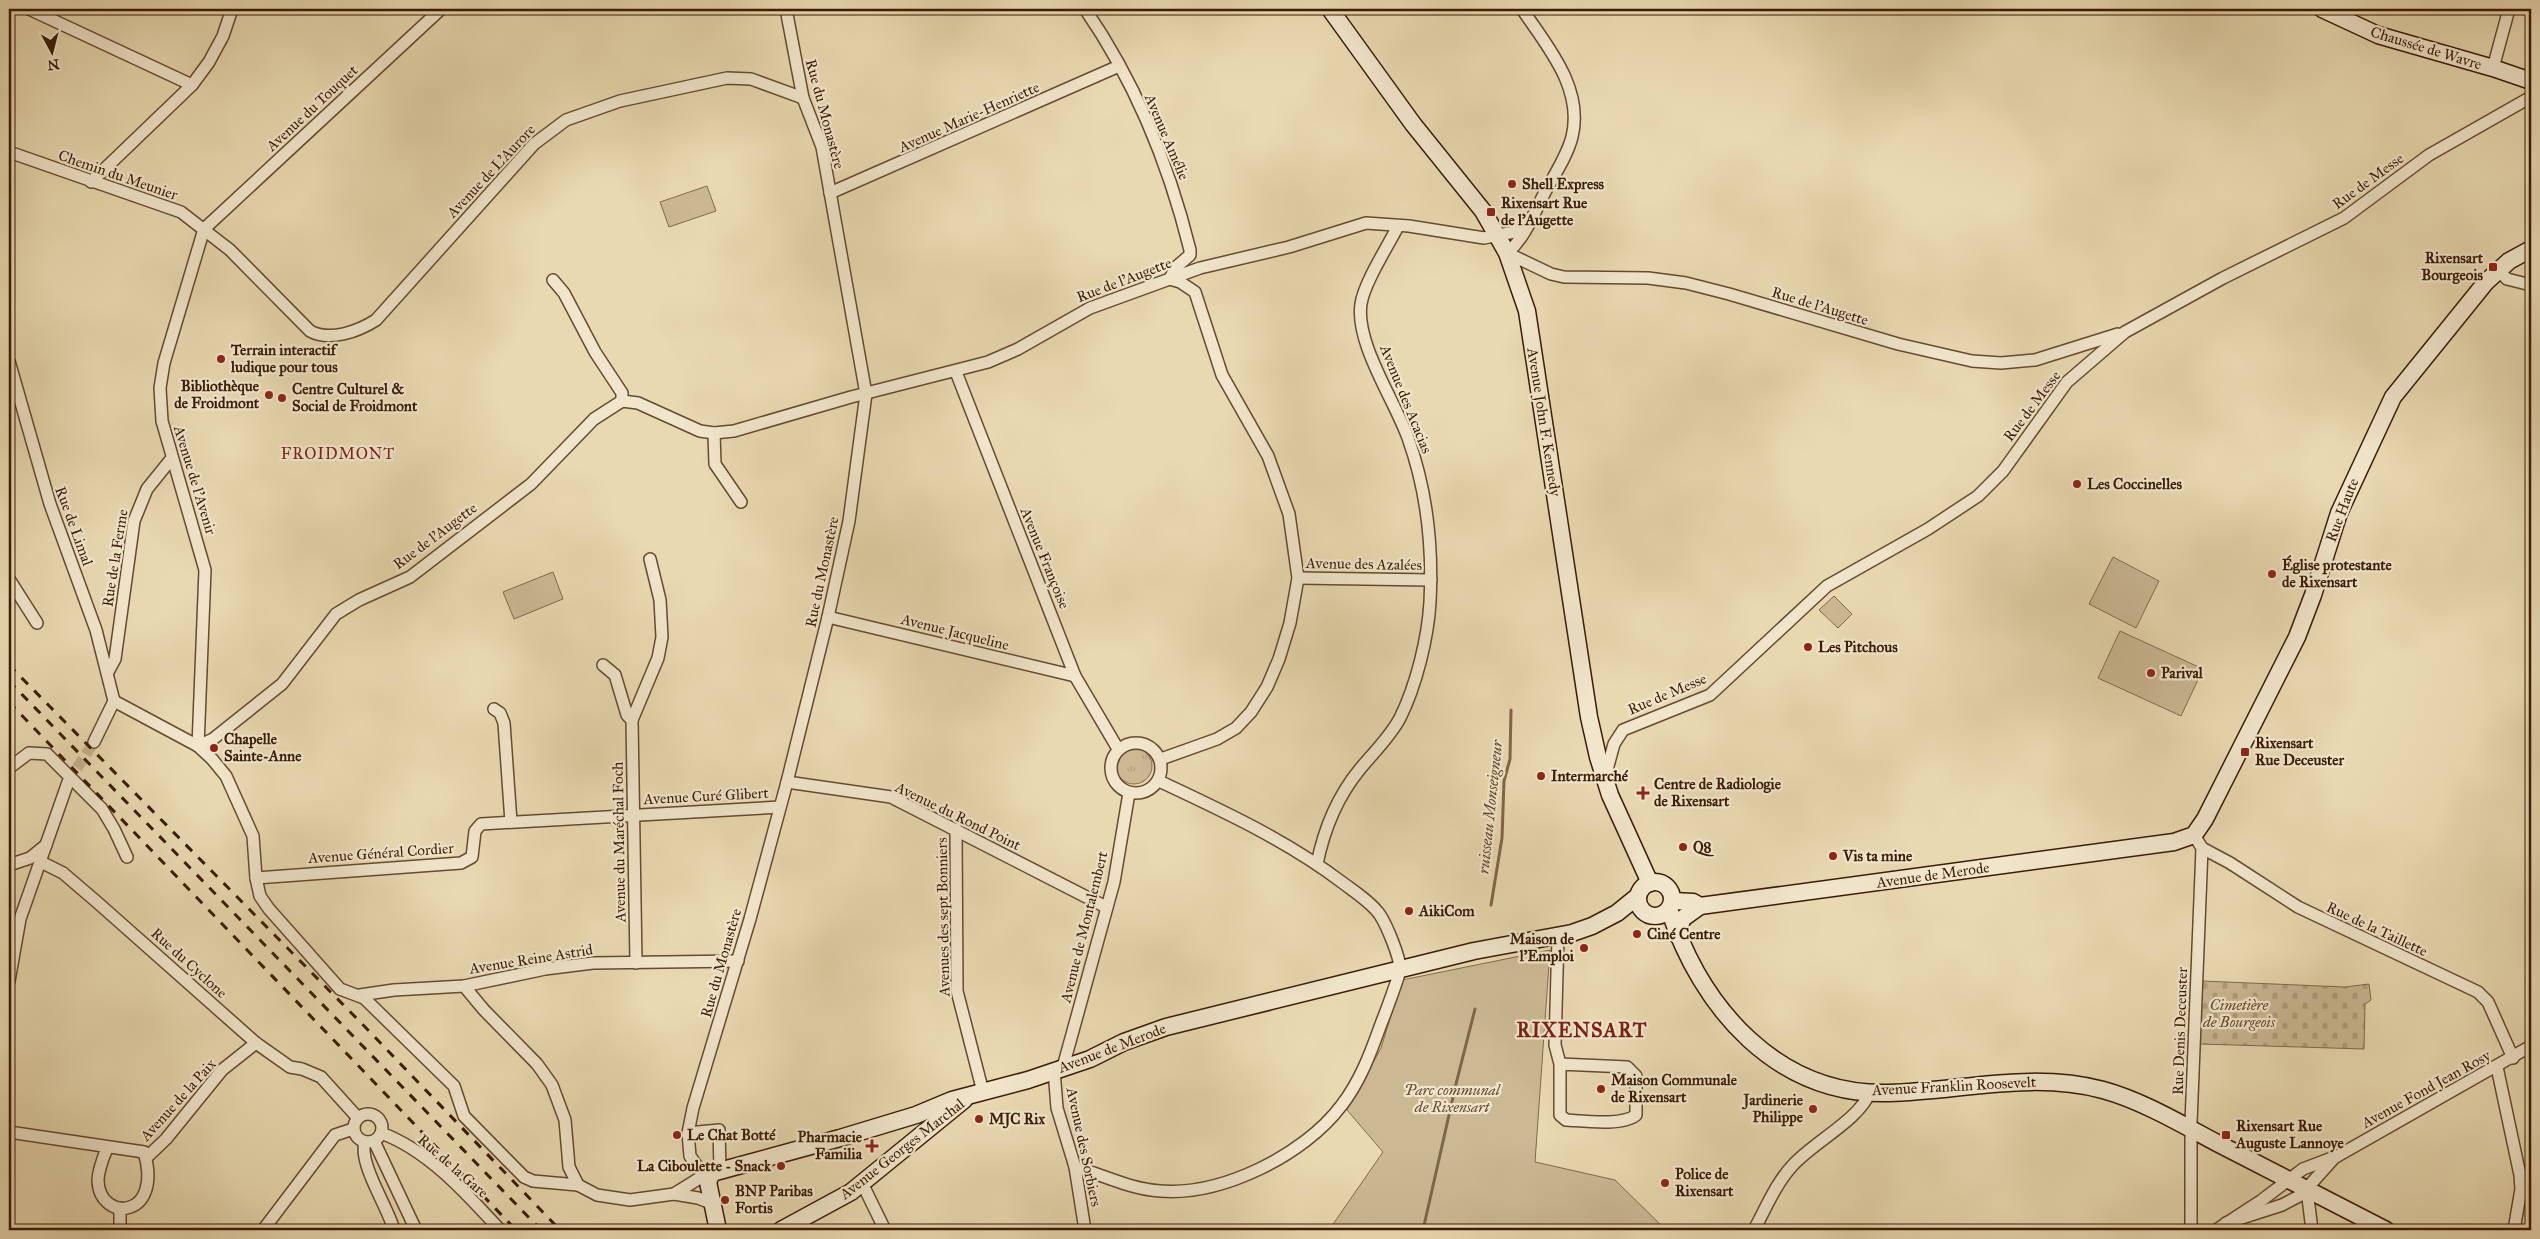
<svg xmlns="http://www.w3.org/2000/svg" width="2540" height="1239" viewBox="0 0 2540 1239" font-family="'IM FELL Great Primer',serif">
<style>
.grass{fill:url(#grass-tufts);stroke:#826a4c}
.cemetery{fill:url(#cemetery-stones);stroke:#826a4c}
.green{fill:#cbb994;stroke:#826a4c}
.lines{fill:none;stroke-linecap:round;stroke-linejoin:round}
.stream{stroke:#806648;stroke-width:3}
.street-tunnel{stroke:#c6b38e;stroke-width:11;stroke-dasharray:11 5.5;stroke-linecap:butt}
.street-casing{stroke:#664a2f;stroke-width:14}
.secondary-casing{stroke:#3a1b04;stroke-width:19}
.street{stroke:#f1e6cc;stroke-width:11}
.secondary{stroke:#f1e6cc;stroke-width:16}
.rail{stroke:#3a1b04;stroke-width:3;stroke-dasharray:9 9;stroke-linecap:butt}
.poi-dot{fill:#8f2418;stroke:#f1e6cc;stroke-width:2}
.labels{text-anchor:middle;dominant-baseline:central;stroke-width:4.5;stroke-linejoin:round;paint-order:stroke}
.street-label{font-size:15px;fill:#3a1b04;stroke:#f1e6cc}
.poi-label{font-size:15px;font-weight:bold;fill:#3a1b04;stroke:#f1e6cc;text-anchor:start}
.park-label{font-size:15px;font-style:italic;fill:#664a2f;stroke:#f1e6cc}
.neighbourhood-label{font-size:16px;letter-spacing:1px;fill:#7a1f14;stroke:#f1e6cc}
.water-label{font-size:16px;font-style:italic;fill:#63472c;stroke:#f1e6cc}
.district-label{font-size:20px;font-weight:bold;letter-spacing:1px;fill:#7a1f14;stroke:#f1e6cc}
</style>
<defs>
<pattern id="grass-tufts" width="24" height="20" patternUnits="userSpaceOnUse" patternTransform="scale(1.25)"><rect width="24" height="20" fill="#cbb994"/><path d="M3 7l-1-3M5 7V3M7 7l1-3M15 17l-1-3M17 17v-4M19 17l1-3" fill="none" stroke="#af9e7e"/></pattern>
<pattern id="cemetery-stones" width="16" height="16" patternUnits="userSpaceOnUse" patternTransform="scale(1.25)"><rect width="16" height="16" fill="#cbb994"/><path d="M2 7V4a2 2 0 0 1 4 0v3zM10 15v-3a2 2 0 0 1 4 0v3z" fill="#af9e7e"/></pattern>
</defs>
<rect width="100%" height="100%" fill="#e9d9b1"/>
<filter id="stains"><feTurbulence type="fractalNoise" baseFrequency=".004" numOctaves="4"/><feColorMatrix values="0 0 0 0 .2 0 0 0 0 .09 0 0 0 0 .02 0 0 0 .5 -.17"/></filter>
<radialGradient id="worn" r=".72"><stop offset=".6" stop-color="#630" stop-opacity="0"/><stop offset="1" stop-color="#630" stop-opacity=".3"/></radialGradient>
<circle class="grass" cx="1134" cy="766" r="18"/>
<polygon class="cemetery" points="2202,981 2345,987 2369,984 2371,1000 2365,1004 2364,1049 2200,1044"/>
<g class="green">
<polygon points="707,186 716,211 669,227 660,202"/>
<polygon points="2113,557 2159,581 2136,628 2089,604"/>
<polygon points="553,572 563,599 514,619 503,592"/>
<polygon points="1834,596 1852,614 1838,628 1819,610"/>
<polygon points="2120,631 2203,669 2181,716 2098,678"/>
<polygon points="1550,950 1535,1162 1615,1180 1666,1230 1329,1230 1383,1152 1347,1110 1381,1048 1402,980"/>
</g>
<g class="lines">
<g class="stream">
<polyline points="1491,905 1502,838 1504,781 1510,759 1511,710"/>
<polyline points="1423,1230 1456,1084 1475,1009"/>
</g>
<polyline class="street-tunnel" points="68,782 94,742"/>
<g class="street-casing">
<g id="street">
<polyline points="29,9 192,85"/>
<path d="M1085,9C1134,80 1169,165 1190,250V255L1175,268L1170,279"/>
<path d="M1522,9C1547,46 1584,88 1572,137C1567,156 1555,174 1545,192C1534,213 1525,238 1507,253L1551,274L1564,277L1648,278L1686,283L1729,294L1898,344L1972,361L2001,363L2035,360L2118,334"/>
<polyline points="2493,68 2509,9"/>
<path d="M9,152L181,212L230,250L310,331C330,342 359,331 376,320L534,144L566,120L620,101L727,78L751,79L803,98"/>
<polyline points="91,182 192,85 209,62 223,36 232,9"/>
<polyline points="830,193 1119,66"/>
<polyline points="2498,270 2507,279 2531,285"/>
<polyline points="553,280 564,293 595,352 622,393 622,401"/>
<polyline points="9,361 50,504 96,630 114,701"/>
<polyline points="956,372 1075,676 1118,749"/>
<polyline points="714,433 715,464 741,502"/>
<polyline points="1298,578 1431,580"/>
<polyline points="9,579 37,623"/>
<polyline points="828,617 1075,676"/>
<polyline points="603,665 615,675 627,715 632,720"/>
<polyline points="108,672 115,659 134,521 147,489 172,458"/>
<polyline points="114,701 198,746 212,759 226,776 253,836 256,878 260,896 269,909 340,989 364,998 454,1086 464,1116 524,1177 533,1181 578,1185 597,1195 630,1200 674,1194 703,1176"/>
<polyline points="494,709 500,713 504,723 511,822"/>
<polyline points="94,742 114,701"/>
<circle cx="1136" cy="768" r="25"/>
<polyline points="198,746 213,739 282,684 336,614 359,600 410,577 531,484 594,419 622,401 638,403 700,431 714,433 734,431 851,397 988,362 1018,349 1090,308 1200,268 1289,247 1366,223 1409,226 1484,238 1514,232 1529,224"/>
<polyline points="198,746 205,570 162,421 160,388 164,363 204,229 441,9"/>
<polyline points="1161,759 1217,739 1236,728 1251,712 1267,687 1279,659 1290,623 1298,578 1289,514 1268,456 1222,375 1195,292 1180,282 1170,279"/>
<polyline points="9,768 29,753 47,754 102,809 114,829 127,857"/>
<polyline points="1605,777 1614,744 1623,730 1710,695 1827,586 1928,529 1978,496 2003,471 2067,382 2125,332 2223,278 2344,218 2429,155 2531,97"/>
<polyline points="787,782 891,797 1106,907"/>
<polyline points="956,829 957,991 983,1092"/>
<polyline points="2202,848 2230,863 2298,907 2478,992 2488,1002 2513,1058"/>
<polyline points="41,862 63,873 98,903 256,1043 290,1067 302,1069 321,1077 358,1118"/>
<path d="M1317,864C1324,829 1337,797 1360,769C1374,752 1390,737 1400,718C1416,686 1428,638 1430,602C1433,545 1427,491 1408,438C1395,401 1355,343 1361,304C1364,283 1388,246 1398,226"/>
<polyline points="9,865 30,858 46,845"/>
<polyline points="256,878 461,863 472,857 475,831 481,824 780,807"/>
<path d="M1558,937L1555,1045L1560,1064V1115L1566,1120C1584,1121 1623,1126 1636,1115V1076L1627,1067L1560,1064"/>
<polyline points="636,963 632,720 658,658 662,637 660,600 650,559"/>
<polyline points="9,981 20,919 68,782"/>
<polyline points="464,986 484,1010 537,1064 552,1085 565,1120 569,1167 578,1185"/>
<polyline points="360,995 394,990 464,986 545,969 593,963 738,961"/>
<polyline points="1063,1067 1114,882 1129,793"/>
<polyline points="2497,1067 2520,1175 2521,1189 2514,1230"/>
<polyline points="1054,1070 1057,1108 1075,1167 1085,1230"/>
<circle cx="368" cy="1128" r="14"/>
<path d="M9,1132L144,1152C164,1219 100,1223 98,1181C98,1170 103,1158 107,1148"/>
<path d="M381,1133C428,1150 467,1194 500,1230"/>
<polyline points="688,1133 693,1108 750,919 787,782 828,617 849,521 866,394 822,147 803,98 786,9"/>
<polyline points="374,1141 416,1230"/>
<path d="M365,1142C358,1163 388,1207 394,1230"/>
<polyline points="146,1158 166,1139 222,1070 256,1043"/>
<path d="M1075,1167C1104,1175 1129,1189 1160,1191C1222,1196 1304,1155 1341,1106C1360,1082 1371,1052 1381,1024C1385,1014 1399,977 1400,969C1400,957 1387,926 1380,915C1372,903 1355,892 1343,883C1286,840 1223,811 1159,781"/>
<polyline points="708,1182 690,1156 688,1133 719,1130 720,1170"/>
<polyline points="862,1183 885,1230"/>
<polyline points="2307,1190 2312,1230"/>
<polyline points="674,1194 698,1198 711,1203"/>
<polyline points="2226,1223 2282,1205 2301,1195 2334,1158 2531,1046"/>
<polyline points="120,1230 120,1208"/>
<polyline points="263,1230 335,1135 353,1129"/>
<path d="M1754,1230C1766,1208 1776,1183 1793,1165C1815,1141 1859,1120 1870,1092"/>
<polyline points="2191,1230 2191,1123 2202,848 2194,835"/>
<polyline points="2216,1230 2262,1200 2303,1169 2332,1158"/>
</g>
</g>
<g class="secondary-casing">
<g id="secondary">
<polyline points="1330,9 1413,124 1483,211 1507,253 1527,311 1589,717 1598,757 1610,795 1650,883"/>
<polyline points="2322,9 2378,35 2493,68 2531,81"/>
<circle cx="1655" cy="899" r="17"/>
<polyline points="1673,901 1693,902 1700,906 2174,842 2194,835 2205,819 2297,637 2313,595 2339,513 2393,397 2486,282 2509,261 2531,249"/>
<path d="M1669,909C1701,1008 1777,1096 1889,1093C1961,1091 2031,1071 2103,1090C2143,1101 2181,1124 2217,1143C2273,1172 2330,1201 2386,1230"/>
<polyline points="1678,936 1682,919 1700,906"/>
<polyline points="718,1230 708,1182 712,1173 840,1138 916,1115 952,1100 1028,1080 1090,1059 1124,1042 1166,1027 1474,951 1572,933 1592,926 1617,913 1638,896"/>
<polyline points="781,1230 851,1192 964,1100"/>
</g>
</g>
<use href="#street" class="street"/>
<use href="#secondary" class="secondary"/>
<g class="rail">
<polyline points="9,665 369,1031 560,1230"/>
<polyline points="9,681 541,1230"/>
<polyline points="9,702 516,1230"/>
</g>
</g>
<g class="poi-dot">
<circle cx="1512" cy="184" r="5"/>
<rect x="1486" y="207" width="10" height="10" rx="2.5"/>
<rect x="2488" y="262" width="10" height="10" rx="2.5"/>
<circle cx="221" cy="359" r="5"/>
<circle cx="269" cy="395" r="5"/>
<circle cx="282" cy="398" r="5"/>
<circle cx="2077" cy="484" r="5"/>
<circle cx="2272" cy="574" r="5"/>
<circle cx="1808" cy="647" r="5"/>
<circle cx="2151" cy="673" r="5"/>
<circle cx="214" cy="748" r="5"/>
<rect x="2240" y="747" width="10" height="10" rx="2.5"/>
<circle cx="1541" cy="776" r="5"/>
<path d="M1640.5 785.5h5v5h5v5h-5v5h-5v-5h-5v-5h5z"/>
<circle cx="1683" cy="847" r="5"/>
<circle cx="1833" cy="856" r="5"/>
<circle cx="1409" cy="911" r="5"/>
<circle cx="1637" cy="934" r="5"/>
<circle cx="1584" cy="948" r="5"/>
<circle cx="1601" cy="1089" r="5"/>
<circle cx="1813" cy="1109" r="5"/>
<circle cx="979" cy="1119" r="5"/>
<circle cx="677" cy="1135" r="5"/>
<rect x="2221" y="1130" width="10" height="10" rx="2.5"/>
<path d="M869.5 1138.5h5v5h5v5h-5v5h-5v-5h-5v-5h5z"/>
<circle cx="781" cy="1166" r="5"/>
<circle cx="1665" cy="1183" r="5"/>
<circle cx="725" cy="1200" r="5"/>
</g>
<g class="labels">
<g class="street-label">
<text transform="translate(2426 48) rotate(17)">Chaussée de Wavre</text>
<text transform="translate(312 108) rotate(-43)">Avenue du Touquet</text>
<text transform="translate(825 114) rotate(75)">Rue du Monastère</text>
<text transform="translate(969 117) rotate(-24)">Avenue Marie-Henriette</text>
<text transform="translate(1167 137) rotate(67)">Avenue Amélie</text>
<text transform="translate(491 171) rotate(-47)">Avenue de L'Aurore</text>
<text transform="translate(118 175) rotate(19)">Chemin du Meunier</text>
<text transform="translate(2368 181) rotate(-36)">Rue de Messe</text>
<text transform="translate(1124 280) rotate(-21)">Rue de l'Augette</text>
<text transform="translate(1820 306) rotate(17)">Rue de l'Augette</text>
<text transform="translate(1406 399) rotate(68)">Avenue des Acacias</text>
<text transform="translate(2032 406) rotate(-53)">Rue de Messe</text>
<text transform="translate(1544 422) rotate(81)">Avenue John F. Kennedy</text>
<text transform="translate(195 480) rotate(73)">Avenue de l'Avenir</text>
<text transform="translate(2342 510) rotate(-69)">Rue Haute</text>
<text transform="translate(74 526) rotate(70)">Rue de Limal</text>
<text transform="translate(435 536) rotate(-37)">Rue de l'Augette</text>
<text transform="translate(115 558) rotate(-81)">Rue de la Ferme</text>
<text transform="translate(1045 558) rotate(68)">Avenue Françoise</text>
<text transform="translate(1364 564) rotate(1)">Avenue des Azalées</text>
<text transform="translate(822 572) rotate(-78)">Rue du Monastère</text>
<text transform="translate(955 632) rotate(14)">Avenue Jacqueline</text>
<text transform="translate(1667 694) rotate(-23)">Rue de Messe</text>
<text transform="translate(706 796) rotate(-3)">Avenue Curé Glibert</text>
<text transform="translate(958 816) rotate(26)">Avenue du Rond Point</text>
<text transform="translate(619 842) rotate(-91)">Avenue du Maréchal Foch</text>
<text transform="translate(381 853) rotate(-4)">Avenue Général Cordier</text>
<text transform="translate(1933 875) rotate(-8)">Avenue de Merode</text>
<text transform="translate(943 917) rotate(-91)">Avenues des sept Bonniers</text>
<text transform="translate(1084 927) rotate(-76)">Avenue de Montalembert</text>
<text transform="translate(2377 929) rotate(25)">Rue de la Taillette</text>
<text transform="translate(531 959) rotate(-9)">Avenue Reine Astrid</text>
<text transform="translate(189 963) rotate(42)">Rue du Cyclone</text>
<text transform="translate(721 963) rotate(-74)">Rue du Monastère</text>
<text transform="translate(2180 1031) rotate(-88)">Rue Denis Deceuster</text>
<text transform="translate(1112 1048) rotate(-21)">Avenue de Merode</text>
<text transform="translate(1954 1086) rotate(-3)">Avenue Franklin Roosevelt</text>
<text transform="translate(2426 1089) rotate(-29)">Avenue Fond Jean Rosy</text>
<text transform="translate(178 1100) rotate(-48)">Avenue de la Paix</text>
<text transform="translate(1084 1147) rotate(78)">Avenue des Sorbiers</text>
<text transform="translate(902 1149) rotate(-38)">Avenue Georges Marchal</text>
<text transform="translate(453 1166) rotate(41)">Rue de la Gare</text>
</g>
<g class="poi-label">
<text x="1522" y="184">Shell Express</text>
<text x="1501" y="203">Rixensart Rue<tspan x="1501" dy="17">de l'Augette</tspan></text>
<text x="2483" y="258" text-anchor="end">Rixensart<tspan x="2483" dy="17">Bourgeois</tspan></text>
<text x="231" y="350">Terrain interactif<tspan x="231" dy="17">ludique pour tous</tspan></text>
<text x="259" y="386" text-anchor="end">Bibliothèque<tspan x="259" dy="17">de Froidmont</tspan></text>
<text x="292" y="389">Centre Culturel &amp;<tspan x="292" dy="17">Social de Froidmont</tspan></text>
<text x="2087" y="484">Les Coccinelles</text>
<text x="2282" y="565">Église protestante<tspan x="2282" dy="17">de Rixensart</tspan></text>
<text x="1818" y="647">Les Pitchous</text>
<text x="2161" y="673">Parival</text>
<text x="224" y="739">Chapelle<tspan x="224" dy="17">Sainte-Anne</tspan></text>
<text x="2255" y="743">Rixensart<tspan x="2255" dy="17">Rue Deceuster</tspan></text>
<text x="1551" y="776">Intermarché</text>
<text x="1654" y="784">Centre de Radiologie<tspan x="1654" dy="17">de Rixensart</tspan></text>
<text x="1693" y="847">Q8</text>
<text x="1843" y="856">Vis ta mine</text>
<text x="1419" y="911">AikiCom</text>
<text x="1647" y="934">Ciné Centre</text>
<text x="1574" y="939" text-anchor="end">Maison de<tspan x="1574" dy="17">l'Emploi</tspan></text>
<text x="1611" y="1080">Maison Communale<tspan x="1611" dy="17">de Rixensart</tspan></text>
<text x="1803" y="1100" text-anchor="end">Jardinerie<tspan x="1803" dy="17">Philippe</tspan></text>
<text x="989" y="1119">MJC Rix</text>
<text x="2236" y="1126">Rixensart Rue<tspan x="2236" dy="17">Auguste Lannoye</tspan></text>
<text x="687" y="1135">Le Chat Botté</text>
<text x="862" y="1137" text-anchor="end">Pharmacie<tspan x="862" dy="17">Familia</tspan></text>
<text x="771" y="1166" text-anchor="end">La Ciboulette - Snack</text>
<text x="1675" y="1174">Police de<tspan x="1675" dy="17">Rixensart</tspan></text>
<text x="735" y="1191">BNP Paribas<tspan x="735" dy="17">Fortis</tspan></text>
</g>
<g class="park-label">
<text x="2239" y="1005">Cimetière<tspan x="2239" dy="17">de Bourgeois</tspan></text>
<text x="1452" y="1090">Parc communal<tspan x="1452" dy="17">de Rixensart</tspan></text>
</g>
<g class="neighbourhood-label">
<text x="338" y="453">FROIDMONT</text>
</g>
<g class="water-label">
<text transform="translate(1490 807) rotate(-84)">ruisseau Monseigneur</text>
</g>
<g class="district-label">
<text x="1582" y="1030">RIXENSART</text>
</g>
</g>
<rect width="2540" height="1239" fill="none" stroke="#e9d9b1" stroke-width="30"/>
<rect x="10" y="10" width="2520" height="1219" fill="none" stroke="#3a1b04" stroke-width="2.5"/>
<rect x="15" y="15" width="2510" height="1209" fill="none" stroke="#3a1b04"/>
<g transform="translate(52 52) rotate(173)" stroke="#f1e6cc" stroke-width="4" paint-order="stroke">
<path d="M0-4L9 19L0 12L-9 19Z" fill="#3a1b04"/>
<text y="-8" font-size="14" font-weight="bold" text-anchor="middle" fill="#3a1b04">N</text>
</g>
<rect width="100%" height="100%" filter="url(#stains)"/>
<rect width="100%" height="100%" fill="url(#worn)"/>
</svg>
